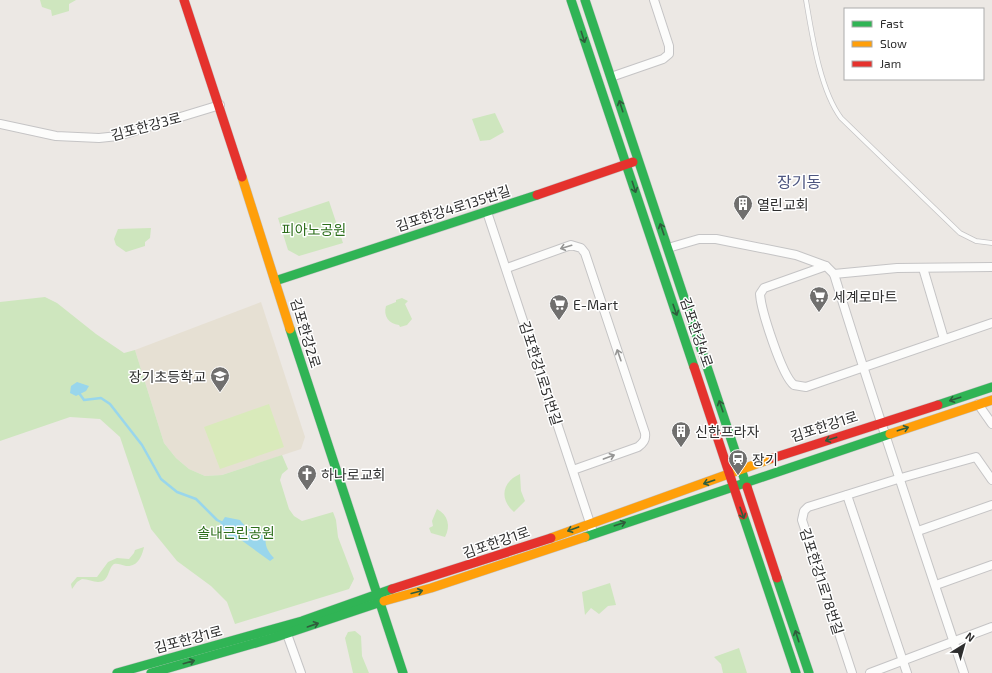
<svg xmlns="http://www.w3.org/2000/svg" width="992" height="673" viewBox="0 0 992 673" font-family="'Exo 2','Noto Sans KR',sans-serif">
<style>
.education{fill:#e6e0d3}
.green{fill:#cee6be}
.pitch{fill:#d9eabb}
.water{fill:#99d6ec}
.lines{fill:none;stroke-linecap:round;stroke-linejoin:round}
.stream{stroke:#99d6ec;stroke-width:2.5}
.lane-casing{stroke:#c5c4c5;stroke-width:5.5}
.street-casing{stroke:#c5c4c5;stroke-width:10}
.fast-casing{stroke:#c5c4c5;stroke-width:10}
.slow-casing{stroke:#c5c4c5;stroke-width:10}
.jam-casing{stroke:#c5c4c5;stroke-width:10}
.lane{stroke:#fcfcfb;stroke-width:4}
.street{stroke:#fcfcfb;stroke-width:8}
.fast{stroke:#30b455;stroke-width:9}
.slow{stroke:#ff9f0a;stroke-width:9}
.jam{stroke:#e5322d;stroke-width:9}
.oneway{stroke:#2f5d3c}
.oneway2{stroke:#959594}
.labels{text-anchor:middle;dominant-baseline:central;stroke-width:3;stroke-linejoin:round;paint-order:stroke}
.street-label{font-size:14px;fill:#2e2e2e;stroke:#fff}
.poi-label{font-size:14px;fill:#2e2e2e;stroke:#fff;text-anchor:start}
.park-label{font-size:14px;fill:#2c6e1b;stroke:#fff}
.quarter-label{font-size:16px;fill:#4d5680;stroke:#fff}
</style>
<rect width="100%" height="100%" fill="#ece8e4"/>
<polygon class="education" points="261,302 305,437 301,449 222,475 205,476 189,469 176,458 164,443 135,350"/>
<g class="green">
<polygon points="40,0 76,0 69,4 69,11 52,16 51,10 42,7"/>
<polygon points="495,113 504,132 490,140 480,141 472,119"/>
<polygon points="329,201 343,243 299,256 288,250 278,218"/>
<polygon points="151,228 150,238 145,242 145,246 126,252 116,245 114,239 118,229"/>
<polygon points="45,297 57,303 96,334 124,353 135,350 164,443 176,458 189,469 205,476 222,475 282,455 288,469 282,474 280,480 289,509 294,516 302,521 333,512 336,520 338,537 354,579 349,589 235,624 227,602 211,586 177,561 151,529 120,437 100,419 70,417 0,441 0,302"/>
<path d="M402,298L408,301L405,304L412,319L407,325L400,327L399,325C389,324 383,316 386,306L396,302V300Z"/>
<path d="M520,474L521,491L525,501L514,512C499,499 502,482 520,474Z"/>
<path d="M437,509C448,515 451,526 445,537L431,533L429,528L433,526L432,521Z"/>
<path d="M144,547C142,556 138,567 126,566C121,565 118,563 114,564C107,569 110,582 98,582C93,582 88,579 82,579L77,582L72,589L71,584L77,577H97L108,562L117,558L129,559L134,553L135,550Z"/>
<polygon points="610,583 616,605 608,606 599,614 591,608 585,615 582,592"/>
<polygon points="355,631 361,636 362,656 369,673 353,673 345,638 348,632"/>
<polygon points="739,648 747,673 723,673 721,664 714,657"/>
</g>
<polygon class="pitch" points="269,404 284,447 220,469 204,427"/>
<g class="water">
<polygon points="77,382 89,386 86,391 76,396 70,393 71,386"/>
<path d="M225,517L240,520C248,531 255,531 268,531C263,542 266,550 274,558L270,561L241,540L230,539L217,529Z"/>
</g>
<g class="lines">
<polyline class="stream" points="79,393 84,400 101,398 110,404 142,445 161,479 177,492 196,499 217,520 223,523"/>
<g class="lane-casing">
<path id="lane" d="M806,0C812,35 820,90 841,118L960,233L976,241L992,243"/>
</g>
<g class="street-casing">
<g id="street">
<polyline points="611,77 663,59 669,54 669,46 654,0"/>
<polyline points="0,124 56,136 99,138 118,136 220,105"/>
<polyline points="487,212 592,529"/>
<path d="M668,248L699,239H716L796,255L826,266L834,274C875,408 920,540 964,673"/>
<path d="M826,266L764,288L760,294C761,310 782,376 794,385L806,387L992,323"/>
<path d="M507,268L571,245L581,248L585,253L645,433C646,440 643,443 638,447L573,470"/>
<polyline points="923,268 944,339"/>
<polyline points="834,274 897,268 992,267"/>
<polyline points="978,404 992,424"/>
<polyline points="847,495 907,673"/>
<polyline points="918,531 992,505"/>
<polyline points="936,585 992,565"/>
<polyline points="287,634 301,673"/>
<polyline points="852,673 802,520 804,511 808,507 901,478 976,457 992,480"/>
<polyline points="870,673 992,627"/>
</g>
</g>
<g class="fast-casing">
<g id="fast">
<polyline points="571,0 694,367"/>
<polyline points="585,0 747,487"/>
<polyline points="275,281 537,195"/>
<polyline points="290,329 403,673"/>
<polyline points="938,405 992,387"/>
<polyline points="743,515 796,673"/>
<polyline points="585,537 890,434"/>
<polyline points="777,578 809,673"/>
<polyline points="117,673 302,621 392,589"/>
<polyline points="151,673 273,638 384,601"/>
</g>
</g>
<g class="slow-casing">
<g id="slow">
<polyline points="242,177 290,329"/>
<polyline points="890,434 992,400"/>
<polyline points="551,538 773,458"/>
<polyline points="384,601 431,588 585,537"/>
</g>
</g>
<g class="jam-casing">
<g id="jam">
<polyline points="184,0 242,177"/>
<polyline points="537,195 633,162"/>
<polyline points="694,367 743,515"/>
<polyline points="773,458 938,405"/>
<polyline points="747,487 777,578"/>
<polyline points="392,589 551,538"/>
</g>
</g>
<use href="#lane" class="lane"/>
<use href="#street" class="street"/>
<use href="#fast" class="fast"/>
<use href="#slow" class="slow"/>
<use href="#jam" class="jam"/>
</g>
<defs><path id="oneway-shaft" d="M-6 0H5M1.5-3L5.5 0L1.5 3" fill="none" stroke-width="1.6" stroke-linecap="round" stroke-linejoin="round"/></defs>
<g class="oneway">
<use href="#oneway-shaft" transform="translate(583 37) rotate(72)"/>
<use href="#oneway-shaft" transform="translate(621 106) rotate(-108)"/>
<use href="#oneway-shaft" transform="translate(634 187) rotate(72)"/>
<use href="#oneway-shaft" transform="translate(662 229) rotate(-109)"/>
<use href="#oneway-shaft" transform="translate(675 310) rotate(71)"/>
<use href="#oneway-shaft" transform="translate(955 399) rotate(162)"/>
<use href="#oneway-shaft" transform="translate(721 406) rotate(-109)"/>
<use href="#oneway-shaft" transform="translate(903 429) rotate(-18)"/>
<use href="#oneway-shaft" transform="translate(831 439) rotate(162)"/>
<use href="#oneway-shaft" transform="translate(709 482) rotate(161)"/>
<use href="#oneway-shaft" transform="translate(742 513) rotate(71)"/>
<use href="#oneway-shaft" transform="translate(620 524) rotate(-18)"/>
<use href="#oneway-shaft" transform="translate(573 529) rotate(160)"/>
<use href="#oneway-shaft" transform="translate(417 592) rotate(-15)"/>
<use href="#oneway-shaft" transform="translate(313 625) rotate(-19)"/>
<use href="#oneway-shaft" transform="translate(797 636) rotate(-108)"/>
<use href="#oneway-shaft" transform="translate(189 662) rotate(-16)"/>
</g>
<g class="oneway2">
<use href="#oneway-shaft" transform="translate(566 247) rotate(163)"/>
<use href="#oneway-shaft" transform="translate(619 355) rotate(-109)"/>
<use href="#oneway-shaft" transform="translate(609 457) rotate(-20)"/>
</g>
<defs>
<g id="building-pin" transform="scale(1)"><path d="M0 17L-7.5 6A9.5 9.5 0 1 1 7.5 6Z" fill="#706f6e" stroke="#fff"/><path d="M-4-6H4V6H1V3H-1V6H-4ZM-2.5-4.3h1.7v1.8h-1.7ZM.8-4.3h1.7v1.8H.8ZM-2.5-1h1.7V.8h-1.7ZM.8-1h1.7V.8H.8Z" fill="#fff"/></g>
<g id="supermarket-pin" transform="scale(1)"><path d="M0 17L-7.5 6A9.5 9.5 0 1 1 7.5 6Z" fill="#706f6e" stroke="#fff"/><path d="M-6-5.5h2.5l.6 2H6L4.5 2H-2.5L-4.4-4H-6ZM-1.5 3.2a1.3 1.3 0 1 0 .1 0ZM3 3.2a1.3 1.3 0 1 0 .1 0Z" fill="#fff"/></g>
<g id="school-pin" transform="scale(1)"><path d="M0 17L-7.5 6A9.5 9.5 0 1 1 7.5 6Z" fill="#706f6e" stroke="#fff"/><path d="M0-5L7-2L0 1L-7-2ZM-4 1L0 2.5L4 1V4Q0 6-4 4Z" fill="#fff"/></g>
<g id="station-pin" transform="scale(1)"><path d="M0 17L-7.5 6A9.5 9.5 0 1 1 7.5 6Z" fill="#706f6e" stroke="#fff"/><path d="M-3-6H3Q5-6 5-4V2Q5 4 3 4L4.5 6H3L1.5 4h-3L-3 6H-4.5L-3 4Q-5 4-5 2V-4Q-5-6-3-6ZM-3.5-4v3h7v-3ZM-3.5 1v1.5H-2V1ZM2 1v1.5H3.5V1Z" fill="#fff"/></g>
<g id="church-pin" transform="scale(1)"><path d="M0 17L-7.5 6A9.5 9.5 0 1 1 7.5 6Z" fill="#706f6e" stroke="#fff"/><path d="M-1.2-6h2.4v3.5h3.3v2.4h-3.3V6h-2.4V-.1h-3.3v-2.4h3.3Z" fill="#fff"/></g>
</defs>
<g fill-rule="evenodd">
<use href="#building-pin" x="743" y="204"/>
<use href="#supermarket-pin" x="819" y="296"/>
<use href="#supermarket-pin" x="559" y="304"/>
<use href="#school-pin" x="220" y="376"/>
<use href="#building-pin" x="681" y="431"/>
<use href="#station-pin" x="738" y="459"/>
<use href="#church-pin" x="307" y="474"/>
</g>
<g class="labels">
<g class="street-label">
<text transform="translate(146 126) rotate(-15)">김포한강3로</text>
<text transform="translate(453 208) rotate(-18)">김포한강4로135번길</text>
<text transform="translate(697 332) rotate(71)">김포한강4로</text>
<text transform="translate(306 333) rotate(73)">김포한강2로</text>
<text transform="translate(541 373) rotate(72)">김포한강1로51번길</text>
<text transform="translate(824 426) rotate(-18)">김포한강1로</text>
<text transform="translate(496 542) rotate(-19)">김포한강1로</text>
<text transform="translate(822 581) rotate(72)">김포한강1로78번길</text>
<text transform="translate(188 639) rotate(-15)">김포한강1로</text>
</g>
<g class="poi-label">
<text x="757" y="204">열린교회</text>
<text x="833" y="296">세계로마트</text>
<text x="573" y="304">E-Mart</text>
<text x="206" y="376" text-anchor="end">장기초등학교</text>
<text x="695" y="431">신한프라자</text>
<text x="752" y="459">장기</text>
<text x="321" y="474">하나로교회</text>
</g>
<g class="park-label">
<text x="314" y="229">피아노공원</text>
<text x="236" y="532">솔내근린공원</text>
</g>
<g class="quarter-label">
<text x="799" y="181">장기동</text>
</g>
</g>
<rect x="844" y="8" width="140" height="72" fill="#ffffff" stroke="#ababab"/>
<rect x="852" y="21" width="20" height="6" fill="#30b455" stroke="#ababab"/>
<text x="880" y="28" font-size="12" fill="#2e2e2e">Fast</text>
<rect x="852" y="41" width="20" height="6" fill="#ff9f0a" stroke="#ababab"/>
<text x="880" y="48" font-size="12" fill="#2e2e2e">Slow</text>
<rect x="852" y="61" width="20" height="6" fill="#e5322d" stroke="#ababab"/>
<text x="880" y="68" font-size="12" fill="#2e2e2e">Jam</text>
<g transform="translate(964 645) rotate(37)" stroke="#ffffff" stroke-width="3" paint-order="stroke">
<path d="M0-3L7 15L0 10L-7 15Z" fill="#2e2e2e"/>
<text y="-6" font-size="11" font-weight="bold" text-anchor="middle" fill="#2e2e2e">N</text>
</g>
</svg>
